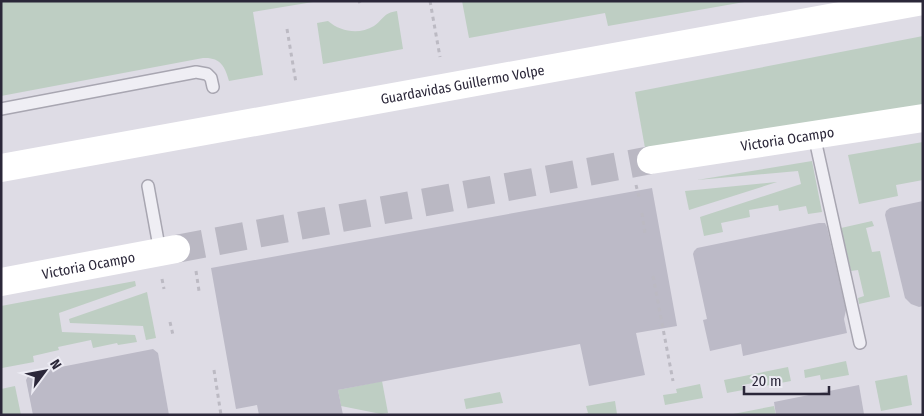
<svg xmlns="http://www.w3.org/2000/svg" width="924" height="416" viewBox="0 0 924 416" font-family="'Fira Sans Condensed',sans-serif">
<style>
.green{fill:#becec3}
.building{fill:#bcbac7}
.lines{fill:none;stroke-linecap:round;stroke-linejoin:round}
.secondary-tunnel{stroke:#bab8c3;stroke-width:28;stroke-dasharray:28 14;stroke-linecap:butt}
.service-casing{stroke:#a8a6b1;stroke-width:14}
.path{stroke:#bcbac3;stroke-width:3;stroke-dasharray:4 4;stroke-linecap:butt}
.service{stroke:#efeef4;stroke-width:11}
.secondary{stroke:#fff;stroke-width:28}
.labels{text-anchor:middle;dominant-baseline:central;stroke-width:4.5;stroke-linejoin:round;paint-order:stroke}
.street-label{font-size:14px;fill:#2b2739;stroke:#ecebf3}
</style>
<rect width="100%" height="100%" fill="#dedce5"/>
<g class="green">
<path d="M5,1H313V2L253,12L263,75L229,81C225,66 220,57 203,58L1,96V2Z"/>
<polygon points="462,1 750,1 608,26 605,13 469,38"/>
<path d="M397,11L403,49L323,64L317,23L328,21C341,32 359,35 374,26C384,19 383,13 397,11Z"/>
<polygon points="923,36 923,106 645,148 635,92"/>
<polygon points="923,142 923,180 896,185 898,196 859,204 848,155"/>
<polygon points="812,161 822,212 808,214 806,206 779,211 778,205 749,210 750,217 721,223 723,232 704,236 700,217 801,184 798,171 697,180"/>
<polygon points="776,182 777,182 689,210 685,191"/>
<polygon points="872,221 874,226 866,228 872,252 880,251 890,297 859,304 858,298 864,296 858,270 851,271 841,228"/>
<polygon points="135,281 136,286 59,313 62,332 135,335 137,342 118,345 117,343 93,348 91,340 58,347 59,350 33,356 34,362 2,368 1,306"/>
<polygon points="147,292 156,338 146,340 143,326 70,323 69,319"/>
<polygon points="846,361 849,375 821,380 820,375 805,378 804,370"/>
<polygon points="788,367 791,381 760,387 759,382 742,385 743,390 727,393 724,380"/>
<polygon points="907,375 912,405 881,411 875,381"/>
<polygon points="382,381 388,413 381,414 341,406 338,390"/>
<polygon points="700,384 703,398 665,405 663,395 677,393 676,389"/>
<polygon points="15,386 21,415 1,415 1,389"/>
<polygon points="500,392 503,403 466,409 464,399"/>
<polygon points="615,401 617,414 579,415 588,413 586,406"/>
<polygon points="774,406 776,415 728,415"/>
</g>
<g class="building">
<polygon points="652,188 677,326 636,333 645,375 589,386 580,344 338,390 343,415 259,415 257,405 236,409 211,268"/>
<polygon points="923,201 923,306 919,307 911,304 905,298 885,215 886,211 890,208"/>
<polygon points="819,223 825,223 827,227 846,310 844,319 847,333 743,356 741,344 710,351 703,320 707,319 693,254 694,251 697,248"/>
<polygon points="153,349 158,353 169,415 33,415 26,380 30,373"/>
<polygon points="859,385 864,414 776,415 774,402"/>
</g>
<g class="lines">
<polyline class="secondary-tunnel" points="176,249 651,160"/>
<g class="service-casing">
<g id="service">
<polyline points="1,109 196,72 207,74 211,78 213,87"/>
<polyline points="814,135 860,343"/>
<polyline points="148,186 160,252"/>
</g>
</g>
<g class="path">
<polyline points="359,1 360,3"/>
<polyline points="430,1 440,57"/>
<polyline points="287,29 296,83"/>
<polyline points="636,185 639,197"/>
<polyline points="642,213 645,233"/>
<polyline points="196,271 199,291"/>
<polyline points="653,276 673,381"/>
<polyline points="162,279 164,289"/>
<polyline points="170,322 173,335"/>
<polyline points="214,370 221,415"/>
</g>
<use href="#service" class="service"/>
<g class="secondary">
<path id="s1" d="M651,160L923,118"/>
<path id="s2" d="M1,168L923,1"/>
<path id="s3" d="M1,282L176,249"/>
</g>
</g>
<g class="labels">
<g class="street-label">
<text stroke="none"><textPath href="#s2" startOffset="469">Guardavidas Guillermo Volpe</textPath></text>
<text stroke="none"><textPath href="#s1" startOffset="138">Victoria Ocampo</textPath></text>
<text stroke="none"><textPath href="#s3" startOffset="89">Victoria Ocampo</textPath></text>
</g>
</g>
<rect width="924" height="416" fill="none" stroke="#2b2739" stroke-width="5"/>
<g transform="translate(45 371) rotate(58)" stroke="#ecebf3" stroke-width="4" paint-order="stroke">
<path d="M0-4L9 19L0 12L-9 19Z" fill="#2b2739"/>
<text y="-8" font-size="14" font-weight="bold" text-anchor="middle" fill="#2b2739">N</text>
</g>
<path d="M744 386v8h85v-8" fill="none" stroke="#2b2739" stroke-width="2.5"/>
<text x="752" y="386" font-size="15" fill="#2b2739" stroke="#ecebf3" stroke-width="4" paint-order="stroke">20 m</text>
</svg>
